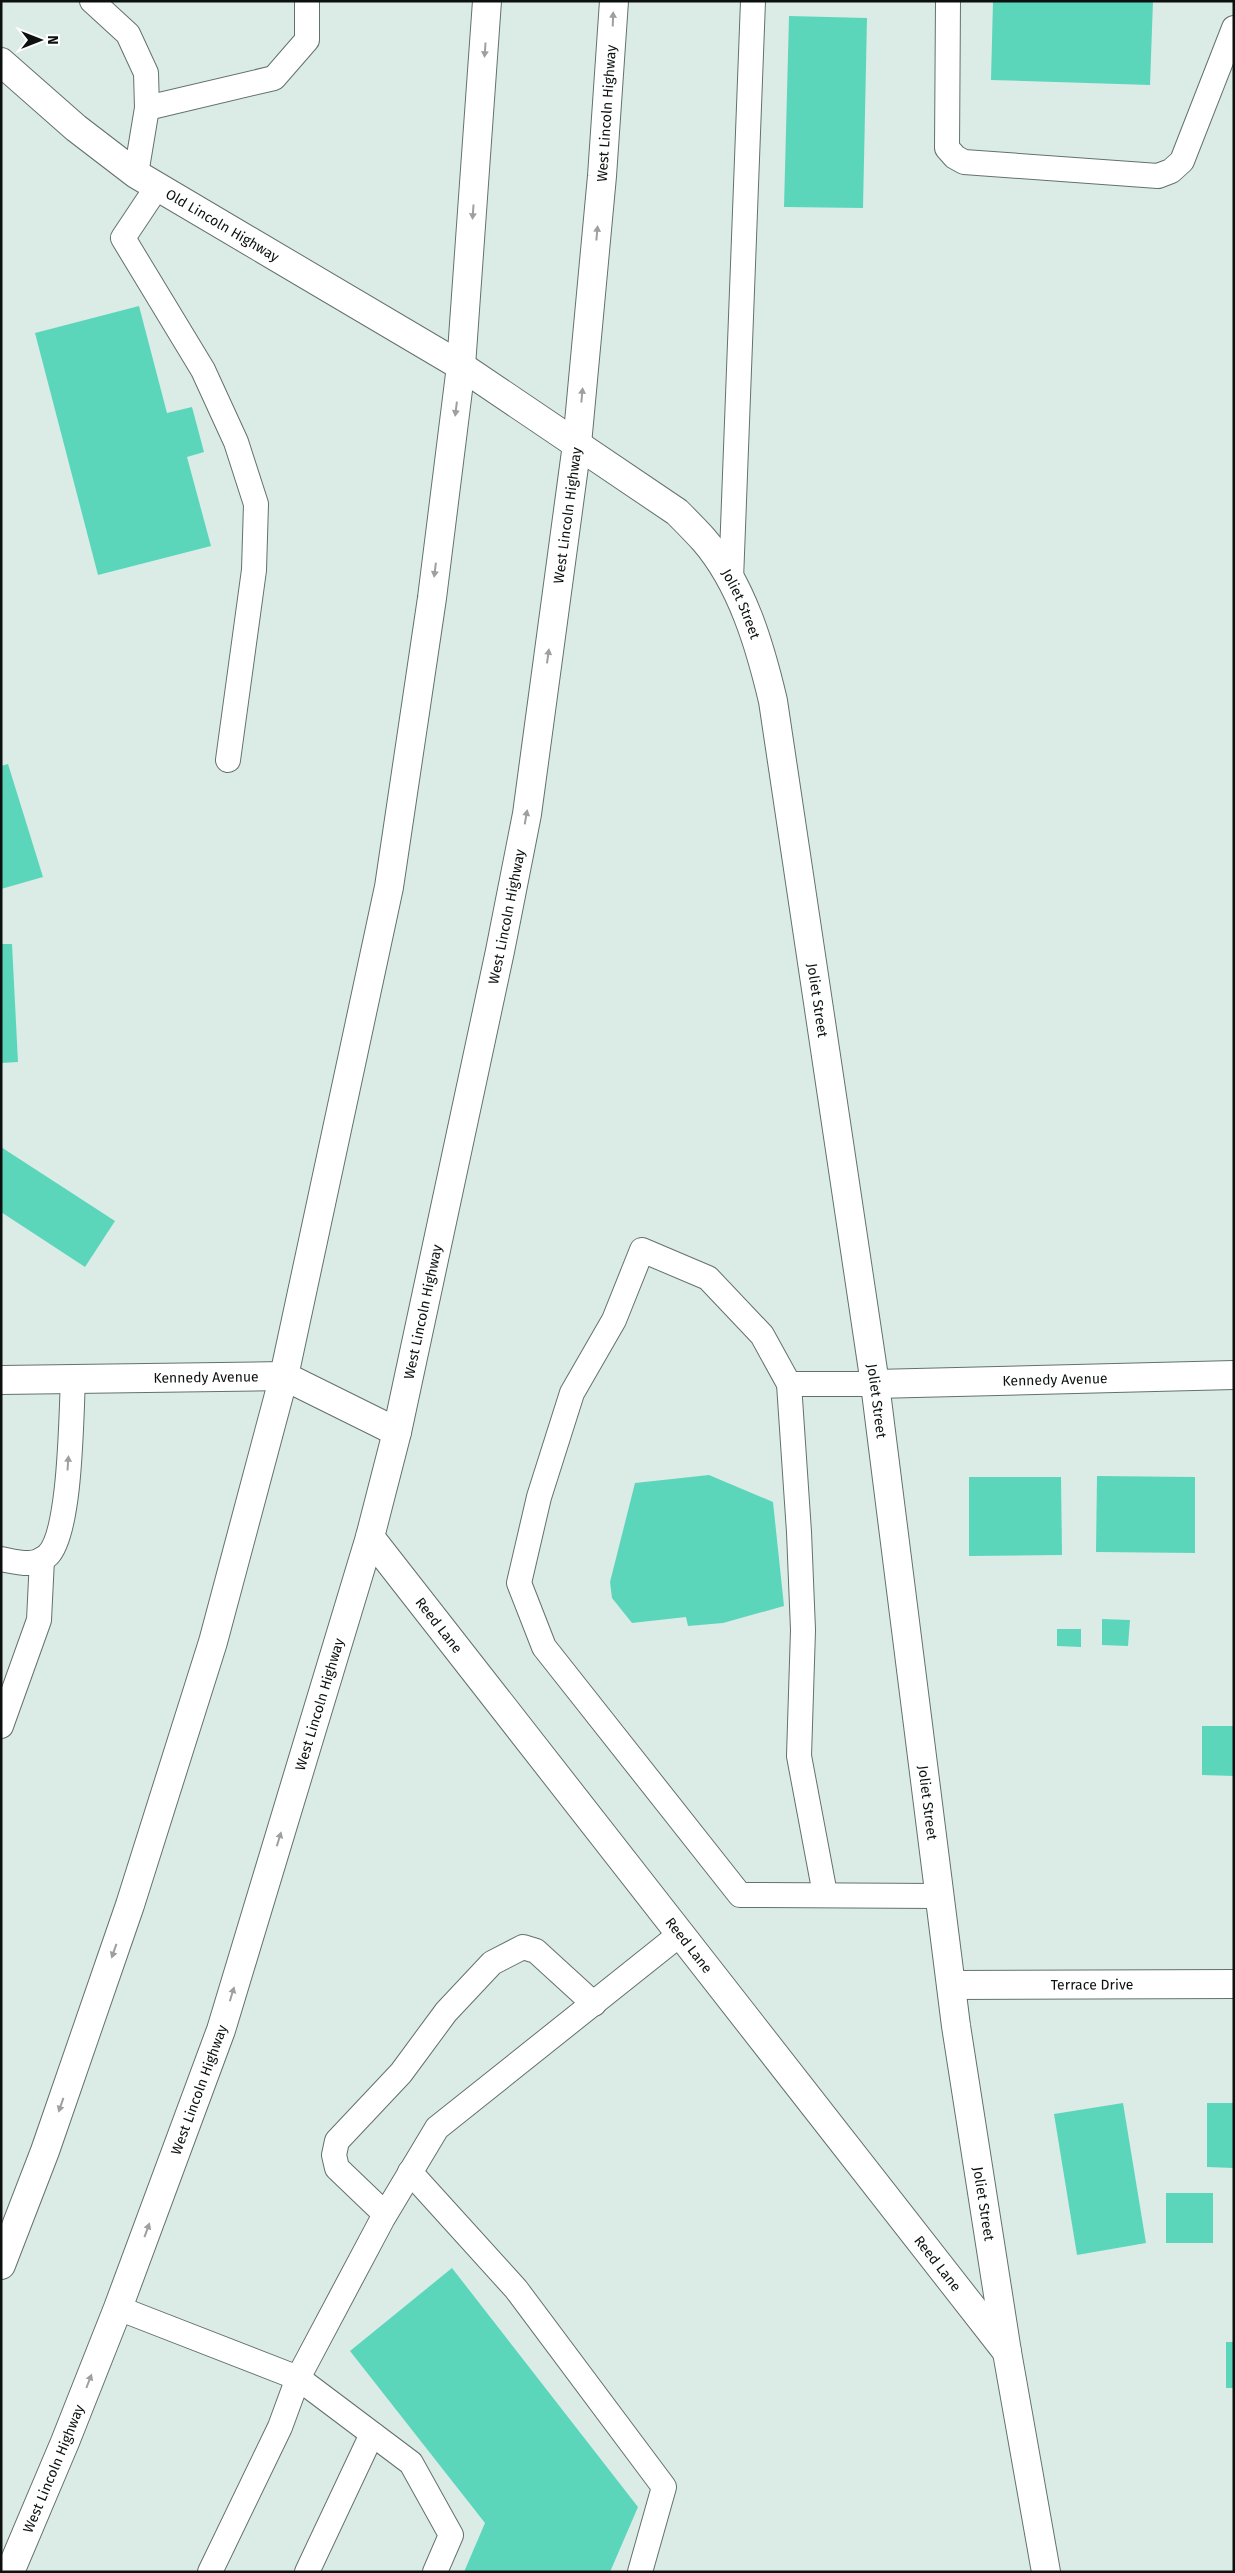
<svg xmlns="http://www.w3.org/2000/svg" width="1235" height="2573" viewBox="0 0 1235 2573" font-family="'Fira Sans',sans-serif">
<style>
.building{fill:#5cd6bb}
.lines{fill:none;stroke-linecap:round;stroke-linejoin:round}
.service-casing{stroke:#63716d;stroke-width:26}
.minor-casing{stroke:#63716d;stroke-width:30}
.tertiary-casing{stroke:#63716d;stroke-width:30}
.primary-casing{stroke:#63716d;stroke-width:30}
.service{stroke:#fff;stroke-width:24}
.minor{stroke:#fff;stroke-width:28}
.tertiary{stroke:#fff;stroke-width:28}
.primary{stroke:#fff;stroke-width:28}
.oneway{fill:#9ea09f}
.labels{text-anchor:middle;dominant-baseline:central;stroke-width:4;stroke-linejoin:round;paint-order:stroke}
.street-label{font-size:14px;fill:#0c1110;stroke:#fff}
</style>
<rect width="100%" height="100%" fill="#dbece7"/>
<g class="building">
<polygon points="993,1 1153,1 1150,85 991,80"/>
<polygon points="789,16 867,18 863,208 784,207"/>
<polygon points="139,306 167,413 192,407 204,452 187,457 211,546 98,575 35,333"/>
<polygon points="8,764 43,877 1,889 1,766"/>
<polygon points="1,944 12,944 18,1062 1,1063"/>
<polygon points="1,1147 115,1221 85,1267 1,1212"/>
<polygon points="709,1475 773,1502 784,1606 723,1623 688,1626 686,1617 632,1623 612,1598 610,1582 635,1483"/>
<polygon points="1097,1476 1195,1477 1195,1553 1096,1552"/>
<polygon points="969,1477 1061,1477 1062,1555 969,1556"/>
<polygon points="1102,1619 1130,1620 1128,1646 1102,1645"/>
<polygon points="1057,1629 1081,1629 1081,1647 1057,1646"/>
<polygon points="1202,1726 1234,1726 1234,1776 1202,1775"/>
<polygon points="1123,2103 1146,2243 1077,2255 1054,2114"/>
<polygon points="1207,2103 1234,2103 1234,2168 1207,2167"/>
<rect x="1166" y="2193" width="47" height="50"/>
<polygon points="452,2268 638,2507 610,2572 464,2572 485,2523 350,2351"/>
<rect x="1226" y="2342" width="8" height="46"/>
</g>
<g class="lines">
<g class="service-casing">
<g id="service">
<polyline points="92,1 128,34 146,73 147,108 136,174"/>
<polyline points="948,1 947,148 955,157 964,162 1158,176 1171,171 1182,161 1234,28"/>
<polyline points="147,108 274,78 307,40 307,1"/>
<polyline points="157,187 123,238 203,370 236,442 256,504 254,570 228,760"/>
<polyline points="731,580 753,1"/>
<polyline points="789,1384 799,1532 803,1630 799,1756 825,1894"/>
<polyline points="875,1384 789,1384 762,1335 708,1278 642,1250 614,1320 572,1393 539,1497 519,1583 544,1647 740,1895 938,1896"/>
<path d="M1,1559C17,1562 36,1568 48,1555C71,1532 71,1415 73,1380"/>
<polyline points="1,1726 39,1620 42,1559"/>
<polyline points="410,2172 516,2289 664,2487 640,2572"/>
<polyline points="385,2214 337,2168 334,2155 337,2141 401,2073 446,2012 492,1963 523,1947 536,1951 594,2004"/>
<polyline points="118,2308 298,2378 383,2218 437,2128 679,1935"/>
<polyline points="210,2572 280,2427 298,2378 411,2463 451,2535 435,2572"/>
<polyline points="307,2572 372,2434"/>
</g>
</g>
<g class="minor-casing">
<g id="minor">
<path id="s1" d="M1,62L76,128L136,174L461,366"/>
<path id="s2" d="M1,1380L284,1376L397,1432"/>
<path id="s3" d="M875,1384L1234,1375"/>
<path id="s4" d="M370,1537L1007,2352"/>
<path id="s5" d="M951,1985L1234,1984"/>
</g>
</g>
<g class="tertiary-casing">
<g id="tertiary">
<path id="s6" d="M461,366L677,512C686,521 695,530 704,540C742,584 760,646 773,701L875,1384L956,2026L1007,2352L1046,2572"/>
</g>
</g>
<g class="primary-casing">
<g id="primary">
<polyline points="1,2265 45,2151 130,1905 213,1642 284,1376 389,887 432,598 461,366 487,1"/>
<path id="s7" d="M10,2572L65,2442L118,2308L221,2030L370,1537L397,1432L500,951L527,814L577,444L602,176L614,1"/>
</g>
</g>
<use href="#service" class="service"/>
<use href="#minor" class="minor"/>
<use href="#tertiary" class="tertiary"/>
<use href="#primary" class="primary"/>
</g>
<defs><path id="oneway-solid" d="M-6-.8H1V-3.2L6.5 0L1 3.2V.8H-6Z" transform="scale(1.25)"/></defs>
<g class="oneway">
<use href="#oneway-solid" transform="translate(613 19) rotate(-88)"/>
<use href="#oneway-solid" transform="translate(485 50) rotate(94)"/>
<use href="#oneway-solid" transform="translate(473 212) rotate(94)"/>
<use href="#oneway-solid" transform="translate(597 233) rotate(-85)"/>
<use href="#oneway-solid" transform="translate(582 395) rotate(-85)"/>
<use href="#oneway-solid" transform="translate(456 409) rotate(97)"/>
<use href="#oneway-solid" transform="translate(435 570) rotate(97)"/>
<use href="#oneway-solid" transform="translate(548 656) rotate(-82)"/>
<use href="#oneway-solid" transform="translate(526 817) rotate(-80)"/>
<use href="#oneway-solid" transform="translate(68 1463) rotate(-86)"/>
<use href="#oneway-solid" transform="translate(279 1839) rotate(-73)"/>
<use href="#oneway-solid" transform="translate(114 1951) rotate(109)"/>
<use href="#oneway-solid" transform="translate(232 1994) rotate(-73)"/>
<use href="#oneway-solid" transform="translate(61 2105) rotate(109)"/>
<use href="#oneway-solid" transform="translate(147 2230) rotate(-70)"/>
<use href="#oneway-solid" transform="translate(89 2381) rotate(-69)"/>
</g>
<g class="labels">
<g class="street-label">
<text stroke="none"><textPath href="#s7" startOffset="2542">West Lincoln Highway</textPath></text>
<text stroke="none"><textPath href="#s1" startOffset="276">Old Lincoln Highway</textPath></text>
<text stroke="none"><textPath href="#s7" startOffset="2138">West Lincoln Highway</textPath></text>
<text stroke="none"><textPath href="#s6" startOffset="374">Joliet Street</textPath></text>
<text stroke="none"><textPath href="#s7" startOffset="1732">West Lincoln Highway</textPath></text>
<text stroke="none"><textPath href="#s6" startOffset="779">Joliet Street</textPath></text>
<text stroke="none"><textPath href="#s7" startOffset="1328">West Lincoln Highway</textPath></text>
<text stroke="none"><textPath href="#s2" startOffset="205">Kennedy Avenue</textPath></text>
<text stroke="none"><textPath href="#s3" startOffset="180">Kennedy Avenue</textPath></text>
<text stroke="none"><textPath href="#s6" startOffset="1184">Joliet Street</textPath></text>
<text stroke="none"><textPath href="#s4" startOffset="112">Reed Lane</textPath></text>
<text stroke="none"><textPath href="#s7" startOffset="922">West Lincoln Highway</textPath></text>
<text stroke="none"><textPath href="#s6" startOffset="1589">Joliet Street</textPath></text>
<text stroke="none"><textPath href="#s4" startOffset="518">Reed Lane</textPath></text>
<text stroke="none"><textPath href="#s5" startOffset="141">Terrace Drive</textPath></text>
<text stroke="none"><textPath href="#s7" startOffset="518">West Lincoln Highway</textPath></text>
<text stroke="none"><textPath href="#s6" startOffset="1994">Joliet Street</textPath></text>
<text stroke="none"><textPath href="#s4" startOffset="922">Reed Lane</textPath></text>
<text stroke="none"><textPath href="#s7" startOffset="112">West Lincoln Highway</textPath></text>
</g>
</g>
<rect width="1235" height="2573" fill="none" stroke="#0c1110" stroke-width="5"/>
<g transform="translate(40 40) rotate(90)" stroke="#ffffff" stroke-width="4" paint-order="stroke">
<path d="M0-4L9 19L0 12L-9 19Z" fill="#0c1110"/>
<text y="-8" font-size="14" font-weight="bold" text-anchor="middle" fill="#0c1110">N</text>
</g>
</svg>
